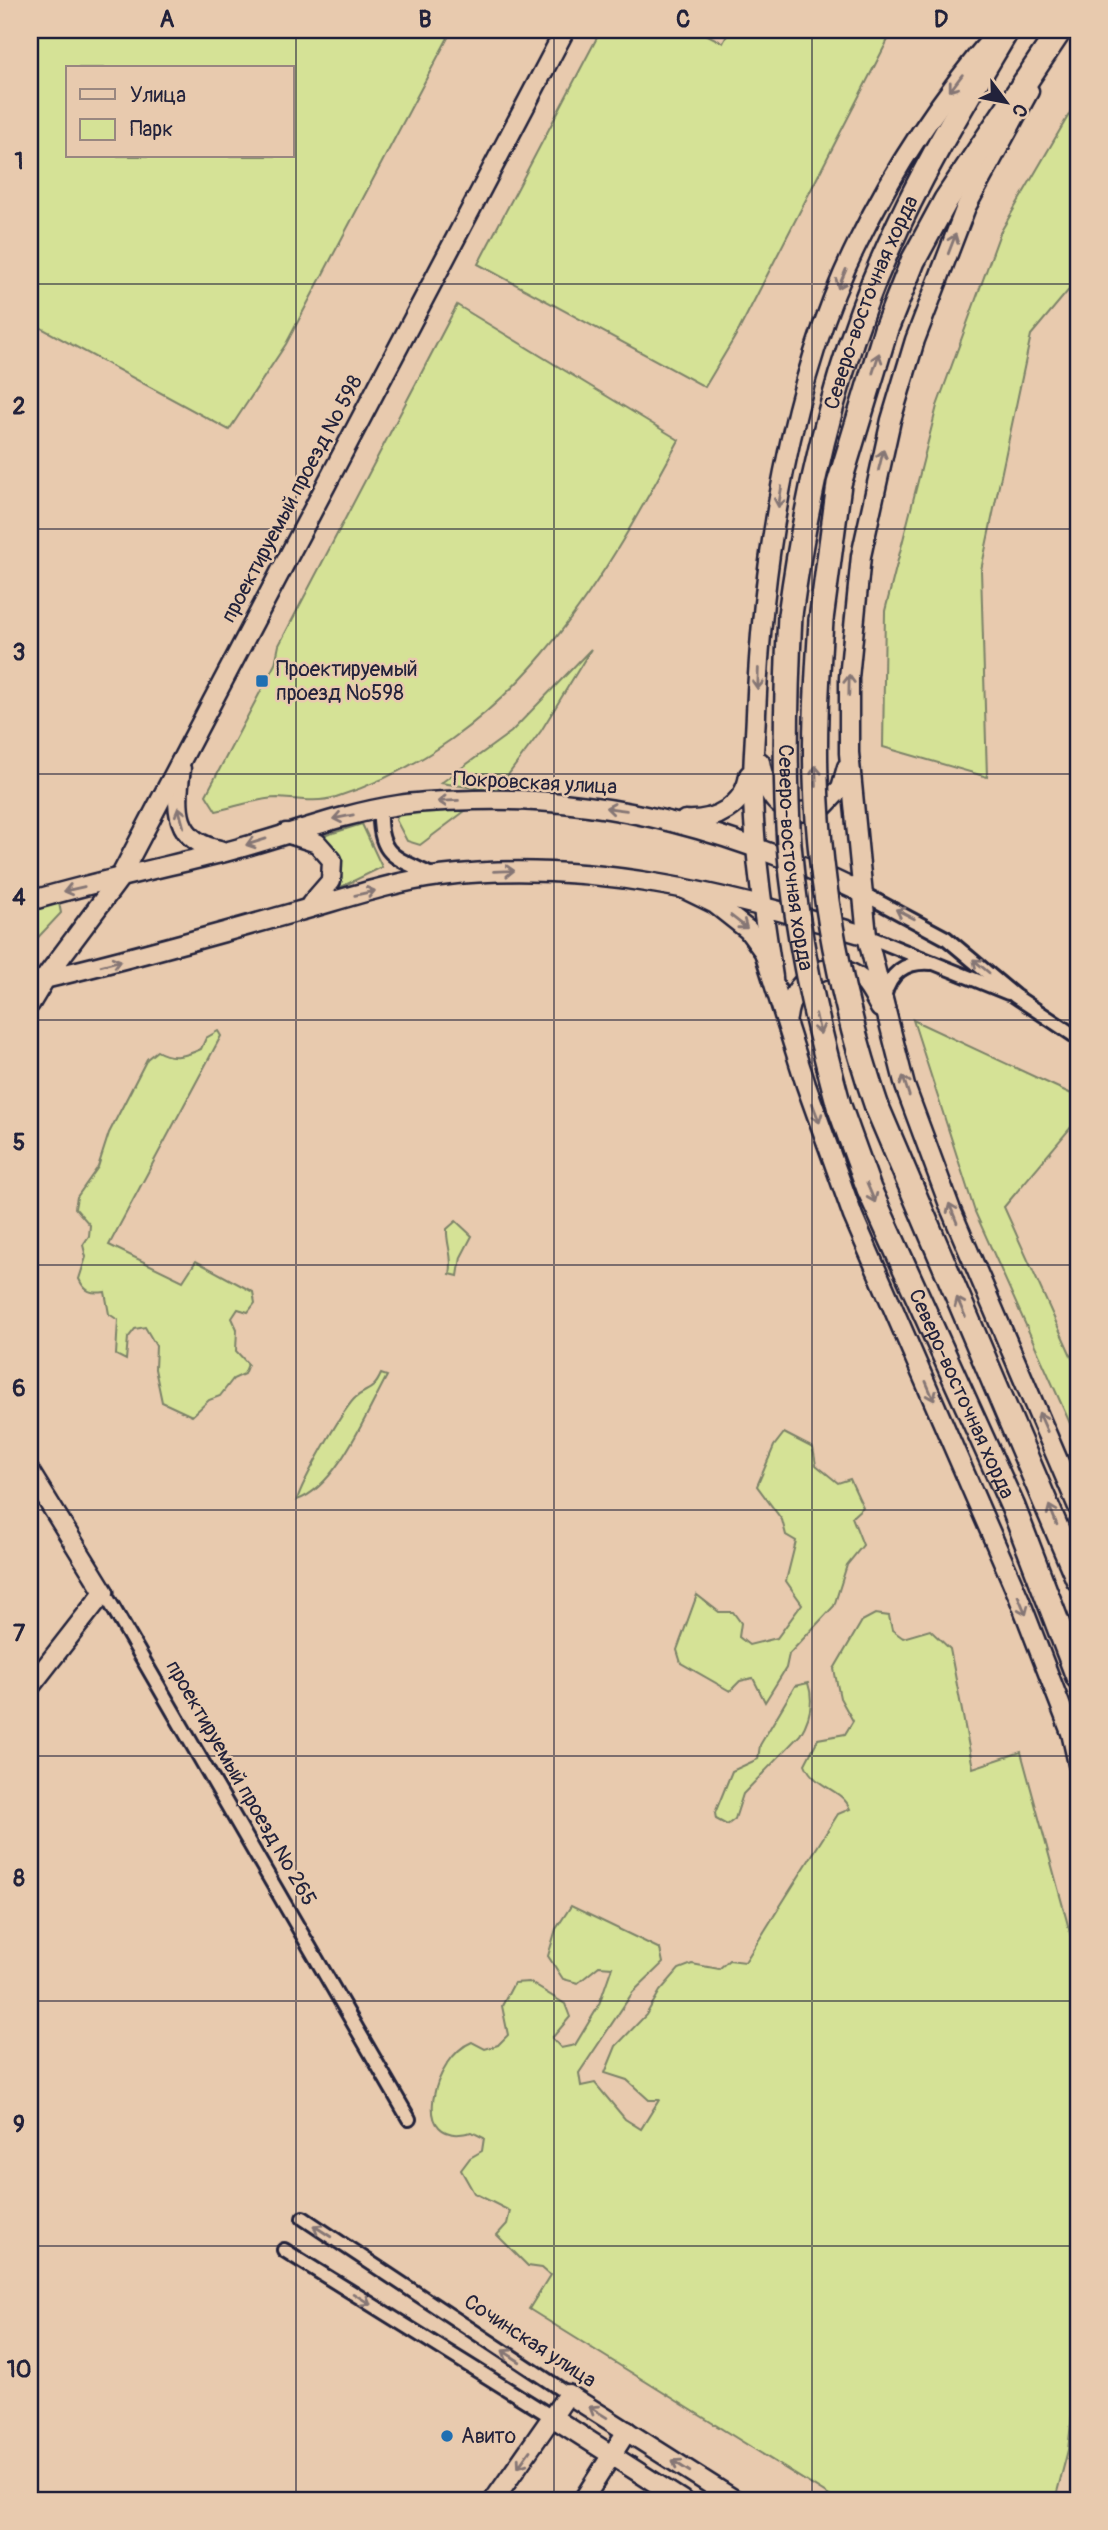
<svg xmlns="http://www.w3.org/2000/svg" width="1108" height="2530" viewBox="0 0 1108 2530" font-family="Pangolin,sans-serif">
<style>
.green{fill:#d5e296;stroke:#7c8268;stroke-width:2;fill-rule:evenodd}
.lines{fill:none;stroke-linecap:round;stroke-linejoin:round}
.street-casing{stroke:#22223b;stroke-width:18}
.secondary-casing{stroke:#22223b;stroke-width:23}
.highway-casing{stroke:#22223b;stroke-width:28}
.street{stroke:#e8caae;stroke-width:12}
.secondary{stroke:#e8caae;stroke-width:18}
.highway{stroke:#e8caae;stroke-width:23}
.highway-bridge-casing{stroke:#22223b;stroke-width:28;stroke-linecap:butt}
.highway-bridge{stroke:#e8caae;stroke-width:23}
.oneway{stroke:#857674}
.grid{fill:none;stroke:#22223b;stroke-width:2;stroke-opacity:0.55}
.poi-dot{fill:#1f6fb2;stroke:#e8caae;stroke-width:2.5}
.labels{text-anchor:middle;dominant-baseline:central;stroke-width:5;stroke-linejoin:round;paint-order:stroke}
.street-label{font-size:21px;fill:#22223b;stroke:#e8caae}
.poi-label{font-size:21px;fill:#22223b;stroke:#e8caae;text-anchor:start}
.neatline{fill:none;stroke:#22223b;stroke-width:2.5}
.grid-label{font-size:23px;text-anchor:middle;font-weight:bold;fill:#22223b}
</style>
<rect width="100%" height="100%" fill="#e8caae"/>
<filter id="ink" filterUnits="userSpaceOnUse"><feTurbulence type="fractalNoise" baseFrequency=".0143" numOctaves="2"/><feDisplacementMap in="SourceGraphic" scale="14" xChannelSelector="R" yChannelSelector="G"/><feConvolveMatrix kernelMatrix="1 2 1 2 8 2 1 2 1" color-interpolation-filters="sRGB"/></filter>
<g filter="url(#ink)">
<g class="green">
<path d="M30,30H452L286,344L229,430L30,322ZM68,68H292V156H68Z"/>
<polygon points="601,30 698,30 723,43 730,30 893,30 739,330 705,387 478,264"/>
<polygon points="1078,99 1078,279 1031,335 981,570 987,777 883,747 885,611 937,406 1000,233"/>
<path d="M457,305L679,440C597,592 511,741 336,797C317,803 297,799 278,798C259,798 235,807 216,811L206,795L275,664L279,645Z"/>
<polygon points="591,649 541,731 496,791 441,783 511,732"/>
<polygon points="473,805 420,845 407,841 396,820 401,808"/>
<path d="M362,824L382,867L335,890C345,864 340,853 320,837Z"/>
<polygon points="59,903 61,913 30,946 30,911"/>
<polygon points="913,1020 1078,1097 1078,1119 1004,1207 1078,1371 1078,1441 975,1212"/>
<path d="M218,1031L221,1036L109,1245L183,1281L196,1261L253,1292L255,1303L248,1312L238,1309L232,1318L237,1329L236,1351L248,1364L244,1374L233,1379L220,1396L209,1400L192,1416L162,1402L155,1369L156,1346L145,1327L135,1329L128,1338L126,1360L116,1355L118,1320L109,1314L105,1292C91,1294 85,1292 79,1279L86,1257L83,1245L89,1236L90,1225L75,1208L77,1197L98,1167L109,1133L147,1059L157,1051C172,1060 186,1056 201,1049L206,1038Z"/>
<path d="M456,1221L472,1236L461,1257L458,1276L450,1274C454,1257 446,1245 447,1229Z"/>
<path d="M381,1374L387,1376C367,1412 337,1487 297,1500C302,1482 341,1413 354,1399C365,1388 373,1393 381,1374Z"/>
<polygon points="784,1433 813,1448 816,1465 838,1483 850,1479 863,1507 852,1517 863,1545 847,1565 834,1606 789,1654 786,1668 765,1702 753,1678 740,1681 730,1691 681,1663 677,1650 697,1595 719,1612 733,1612 741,1623 739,1637 749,1645 777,1638 802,1604 786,1581 796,1541 786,1535 782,1520 757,1486 774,1446"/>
<path d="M875,1614L889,1616L892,1630L903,1638L930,1630L950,1649L973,1768L1021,1752L1078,1962V2362L1068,2450L1055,2500H836L529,2309L550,2275L542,2268L528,2266L497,2235L507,2224L510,2211L474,2193L461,2170L470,2158L482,2151L484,2138L472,2132C407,2149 434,2057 472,2042L485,2049L498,2045L508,2035L502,2006L514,1983L529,1982L565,2004L570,2017L552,2038L561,2048L575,2045L598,2007L612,1967L599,1966L578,1983L563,1979L548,1956L556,1929L571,1906L660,1949L663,1963L633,1992L579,2073L581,2086L595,2083L625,2119L641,2129L659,2100H649L627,2080L605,2073L616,2046L646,2015L660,1991L679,1969L692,1964L719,1969L729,1960L745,1962L838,1814L850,1809C842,1788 815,1789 805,1764L818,1739L845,1734L853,1721L840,1698L834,1669L862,1621Z"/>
<path d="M808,1683C814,1701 810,1719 800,1735L743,1794L735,1819L727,1825L716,1819L715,1813L732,1771L758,1759L760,1745L795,1686Z"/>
</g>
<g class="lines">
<g class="street-casing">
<g id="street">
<path d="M380,809C378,857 395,857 434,876"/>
<polyline points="862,893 946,938 1015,996 1078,1038"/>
<polyline points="867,936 1008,993"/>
<path d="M884,997C890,973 905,961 931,963"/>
<polyline points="104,1592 409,2119"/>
<polyline points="303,2218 568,2394"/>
<polyline points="284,2250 552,2417"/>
</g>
</g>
<g class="secondary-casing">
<g id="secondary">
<polyline points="1029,91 966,207 915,340 891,420 861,556 849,678 849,753 867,936 905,1086 951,1210 1078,1507"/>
<path d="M760,762C767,799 781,821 822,808L841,788L847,767"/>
<path d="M181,769C175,808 174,841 220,850"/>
<path d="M685,820C714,822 745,806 749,775"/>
<polyline points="286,833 317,843 332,860 331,881 311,904"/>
<polyline points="682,888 715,904 748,930 764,952 806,1085 853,1216 1019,1598 1070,1730"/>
<path d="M30,901C94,882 160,868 225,852C284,837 339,814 399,805C424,801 449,801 474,800C612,796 739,833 862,893"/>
<path d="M773,977C764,918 755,859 753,799C752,771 755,742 756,714C762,562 790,379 858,242C895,166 943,95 998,31"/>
<path d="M40,980C126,960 211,936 296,912C343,899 391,882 440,876C585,858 729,894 867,936"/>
<polyline points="30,1004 48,974 119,879 565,30"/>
<path d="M787,1018C791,981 827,952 862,980C870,987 875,999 880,1008"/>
<polyline points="30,1472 104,1592 30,1687"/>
<polyline points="1068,1719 1078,1764"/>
<polyline points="552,2417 682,2500"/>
<polyline points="494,2500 568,2394 735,2500"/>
<polyline points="583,2500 627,2431"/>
</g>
</g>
<g class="highway-casing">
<g id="highway">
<path id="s1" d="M790,615C807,490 836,363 888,248C921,172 965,101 1007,30"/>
<polyline points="821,620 839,484 886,329 913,261 946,200 1060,30"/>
<path id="s2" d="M839,1106L869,1189L1013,1507L1078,1677"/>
<polyline points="877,1107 1078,1579"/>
</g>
</g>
<use href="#street" class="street"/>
<use href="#secondary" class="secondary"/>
<use href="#highway" class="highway"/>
<g class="highway-bridge-casing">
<g id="highway-bridge">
<path id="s3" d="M790,615C786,692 784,768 789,844C796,933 816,1021 839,1106"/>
<path d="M821,620C818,673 814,726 816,779C819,887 842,1006 877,1107"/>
</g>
</g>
<use href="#highway-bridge" class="highway-bridge"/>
</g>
<defs><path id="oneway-shaft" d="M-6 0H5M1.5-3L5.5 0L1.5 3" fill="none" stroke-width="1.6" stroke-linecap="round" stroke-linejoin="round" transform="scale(1.75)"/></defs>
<g class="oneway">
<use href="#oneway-shaft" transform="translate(956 83) rotate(127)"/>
<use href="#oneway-shaft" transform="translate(952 244) rotate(-69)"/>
<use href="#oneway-shaft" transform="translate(842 279) rotate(113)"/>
<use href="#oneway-shaft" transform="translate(876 363) rotate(-72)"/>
<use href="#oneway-shaft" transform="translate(881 460) rotate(-76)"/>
<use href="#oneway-shaft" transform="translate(780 497) rotate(99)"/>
<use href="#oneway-shaft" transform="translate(758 679) rotate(92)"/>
<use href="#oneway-shaft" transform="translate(849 685) rotate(-89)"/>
<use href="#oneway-shaft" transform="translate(816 776) rotate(-92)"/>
<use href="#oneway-shaft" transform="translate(448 801) rotate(177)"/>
<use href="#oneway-shaft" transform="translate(616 809) rotate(-172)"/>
<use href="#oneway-shaft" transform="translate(181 817) rotate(-105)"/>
<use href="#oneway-shaft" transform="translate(343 817) rotate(169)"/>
<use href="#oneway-shaft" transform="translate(256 842) rotate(163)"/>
<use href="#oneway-shaft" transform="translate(504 871) rotate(-2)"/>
<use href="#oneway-shaft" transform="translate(74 889) rotate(167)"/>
<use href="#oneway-shaft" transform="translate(365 893) rotate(-13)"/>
<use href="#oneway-shaft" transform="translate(905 914) rotate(-153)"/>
<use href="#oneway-shaft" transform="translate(739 922) rotate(38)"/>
<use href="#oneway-shaft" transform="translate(111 963) rotate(-15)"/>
<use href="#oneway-shaft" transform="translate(981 966) rotate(-140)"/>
<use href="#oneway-shaft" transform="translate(818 1024) rotate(77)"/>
<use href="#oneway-shaft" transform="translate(906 1086) rotate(-108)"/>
<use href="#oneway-shaft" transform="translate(816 1113) rotate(69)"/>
<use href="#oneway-shaft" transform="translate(871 1193) rotate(67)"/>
<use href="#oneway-shaft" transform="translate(953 1213) rotate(-112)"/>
<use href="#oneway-shaft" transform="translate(961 1307) rotate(-114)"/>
<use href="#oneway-shaft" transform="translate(930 1391) rotate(67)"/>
<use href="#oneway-shaft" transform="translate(1043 1422) rotate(-114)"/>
<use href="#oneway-shaft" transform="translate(1053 1515) rotate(-112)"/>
<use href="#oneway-shaft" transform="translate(1022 1605) rotate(67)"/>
<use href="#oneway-shaft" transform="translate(322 2231) rotate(-147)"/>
<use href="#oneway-shaft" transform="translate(362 2299) rotate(32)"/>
<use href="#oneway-shaft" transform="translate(511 2356) rotate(-147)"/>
<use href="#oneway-shaft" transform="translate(598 2412) rotate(-148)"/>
<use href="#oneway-shaft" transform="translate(524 2459) rotate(125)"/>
<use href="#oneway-shaft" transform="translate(681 2466) rotate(-147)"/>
</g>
</g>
<path class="grid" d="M296,30V2500M554,30V2500M812,30V2500M30,284H1078M30,529H1078M30,774H1078M30,1020H1078M30,1265H1078M30,1510H1078M30,1756H1078M30,2001H1078M30,2246H1078"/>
<g class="poi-dot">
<rect x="255" y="674" width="14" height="14" rx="3.5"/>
<circle cx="447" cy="2436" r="7"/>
</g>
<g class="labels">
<g class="street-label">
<text stroke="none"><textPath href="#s1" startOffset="324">Северо-восточная хорда</textPath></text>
<text transform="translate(292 499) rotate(-62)">проектируемый проезд № 598</text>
<text transform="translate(535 783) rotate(3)">Покровская улица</text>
<text stroke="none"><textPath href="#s3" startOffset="243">Северо-восточная хорда</textPath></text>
<text stroke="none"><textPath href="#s2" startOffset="313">Северо-восточная хорда</textPath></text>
<text transform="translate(241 1783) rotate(60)">проектируемый проезд № 265</text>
<text transform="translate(530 2341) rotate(33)">Сочинская улица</text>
</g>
<g class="poi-label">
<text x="276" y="669">Проектируемый<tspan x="276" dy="24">проезд №598</tspan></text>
<text x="461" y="2436">Авито</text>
</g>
</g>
<rect width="1108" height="2530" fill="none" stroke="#e8caae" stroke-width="77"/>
<rect x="66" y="66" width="228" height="91" fill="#e8caae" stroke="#998780" stroke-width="2"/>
<rect x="80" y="89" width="35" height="10" fill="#e8caae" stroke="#998780" stroke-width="2"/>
<text x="130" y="102" font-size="21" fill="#22223b">Улица</text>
<rect x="80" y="119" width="35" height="21" fill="#d5e296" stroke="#998780" stroke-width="2"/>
<text x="130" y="136" font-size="21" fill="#22223b">Парк</text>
<g transform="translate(1006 102) rotate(122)" stroke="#e8caae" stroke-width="5" paint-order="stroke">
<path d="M0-5L12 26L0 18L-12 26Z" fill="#22223b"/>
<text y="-10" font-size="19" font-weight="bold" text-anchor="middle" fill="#22223b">С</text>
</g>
<rect x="38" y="38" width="1032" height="2454" class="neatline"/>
<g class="grid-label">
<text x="167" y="27">A</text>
<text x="425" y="27">B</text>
<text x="683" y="27">C</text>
<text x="941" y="27">D</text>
<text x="19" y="169">1</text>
<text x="19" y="414">2</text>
<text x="19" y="660">3</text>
<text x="19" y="905">4</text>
<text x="19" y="1150">5</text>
<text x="19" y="1396">6</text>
<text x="19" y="1641">7</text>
<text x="19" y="1886">8</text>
<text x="19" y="2132">9</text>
<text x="19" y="2377">10</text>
</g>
</svg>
